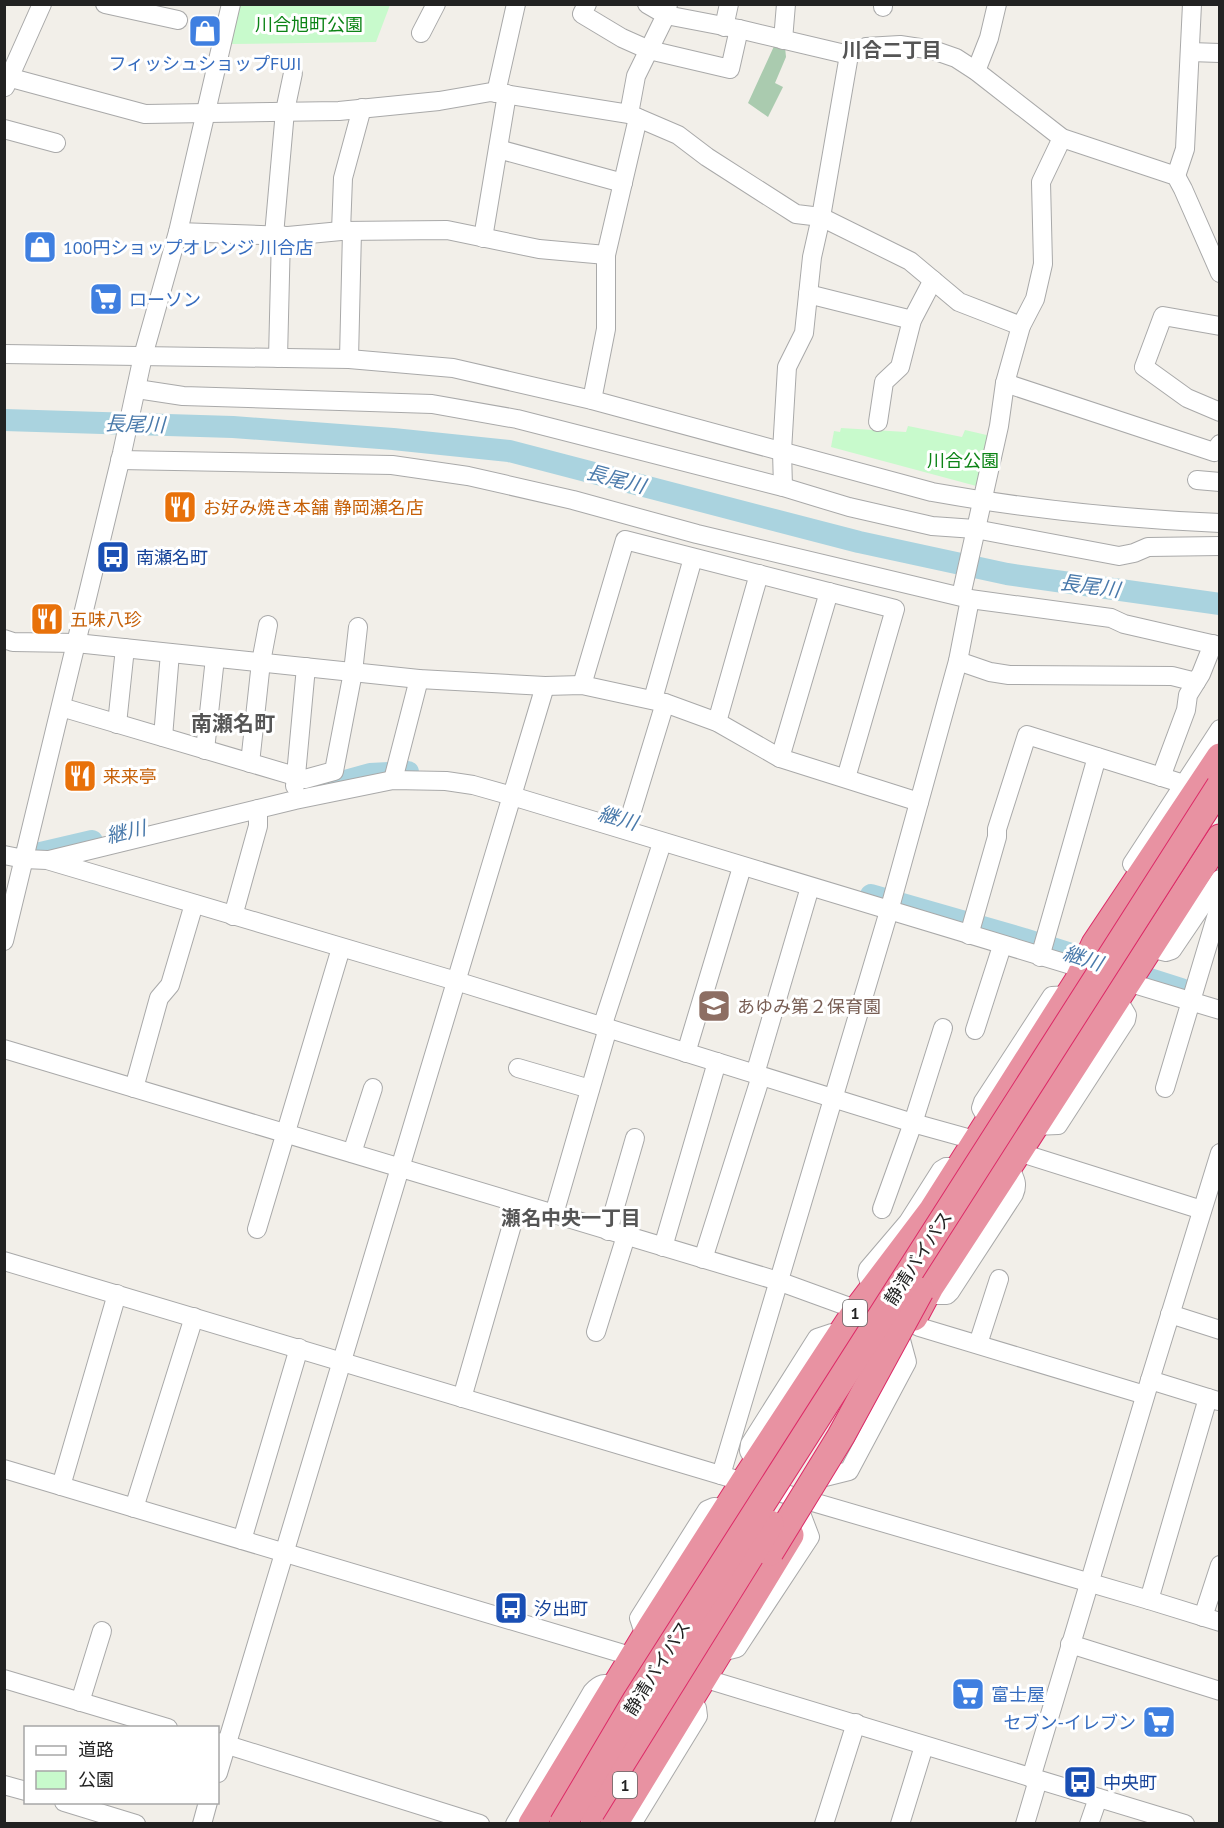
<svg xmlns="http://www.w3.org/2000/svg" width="1224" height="1828" viewBox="0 0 1224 1828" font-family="'PT Sans','Noto Sans JP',sans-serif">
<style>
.cemetery{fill:#aacbaf}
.park{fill:#c8facc}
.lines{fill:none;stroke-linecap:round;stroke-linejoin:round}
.river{stroke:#aad3df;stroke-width:22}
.minor-casing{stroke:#a9a9a9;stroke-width:20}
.highway-casing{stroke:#dc2a67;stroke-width:29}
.minor{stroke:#fff;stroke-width:18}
.highway{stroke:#e892a2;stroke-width:27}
.highway-bridge-casing{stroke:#dc2a67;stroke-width:29;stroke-linecap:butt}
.highway-bridge{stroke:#e892a2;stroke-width:27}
.labels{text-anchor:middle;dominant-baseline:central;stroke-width:6;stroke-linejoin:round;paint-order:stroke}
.shield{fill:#fff;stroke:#646464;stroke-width:1.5}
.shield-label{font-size:16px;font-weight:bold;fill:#222}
.park-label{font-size:18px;fill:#0c8416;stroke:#fff}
.shop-label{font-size:18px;fill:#366cbe;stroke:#fff;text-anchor:start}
.food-label{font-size:18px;fill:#c56008;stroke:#fff;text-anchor:start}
.transit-label{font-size:18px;fill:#164399;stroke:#fff;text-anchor:start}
.education-label{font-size:18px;fill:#785e54;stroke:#fff;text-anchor:start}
.street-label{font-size:18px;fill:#222;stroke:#fff}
.neighbourhood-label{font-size:20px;font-weight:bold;fill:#555;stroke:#fff}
.water-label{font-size:20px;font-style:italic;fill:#4a7aab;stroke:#fff}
.quarter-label{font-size:21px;font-weight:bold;fill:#555;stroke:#fff}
</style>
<rect width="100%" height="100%" fill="#f2efe9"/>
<polygon class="cemetery" points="775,44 785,47 786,57 775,83 783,87 768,117 748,103"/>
<g class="park">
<polygon points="240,5 390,5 376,42 231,44"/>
<polygon points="908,426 962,437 965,430 991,436 980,487 831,447 834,431 840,432 841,428 906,432"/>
</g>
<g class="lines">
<g class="river">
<polyline points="4,420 233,427 393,439 509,451 859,542 1007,574 1220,604"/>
<polyline points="323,787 370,774 408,772"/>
<polyline points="19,858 92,841"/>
<polyline points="871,895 1024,939 1181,989"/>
</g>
<g class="minor-casing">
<g id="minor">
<polyline points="105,4 178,20"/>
<polyline points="587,4 582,14 622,38 649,50 730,69 739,29"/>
<polyline points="647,4 666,15 739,29 849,55 866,47 900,45 933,50 956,58 976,71 1062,138 1176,176 1183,189 1220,273"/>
<polyline points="883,7 883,4"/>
<polyline points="724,27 729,4"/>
<polyline points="421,33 436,4"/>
<polyline points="783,40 786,4"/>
<polyline points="1190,52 1220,53"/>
<polyline points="976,71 989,38 997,4"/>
<polyline points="4,76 145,114 339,111 439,101 491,92 629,114 678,135 707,157 796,214 821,217 910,261 959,302 1021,326"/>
<polyline points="5,87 42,4"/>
<polyline points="496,93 516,4"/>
<polyline points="362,108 343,178 341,231 447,230 539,249 606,255 638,118"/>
<polyline points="629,114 636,76 666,15 668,4"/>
<polyline points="4,129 56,143"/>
<polyline points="498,149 623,183"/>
<polyline points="1176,176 1185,149 1192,4"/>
<polyline points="178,232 288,236 341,231"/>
<polyline points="274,235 285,111 293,73"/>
<polyline points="483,238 507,94"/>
<polyline points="808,294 912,320"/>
<polyline points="1220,326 1163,316 1144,367 1187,398 1220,412"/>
<path d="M4,354L349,359L453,368L592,400L932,492C1027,509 1123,519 1220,523"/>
<polyline points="278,358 281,235"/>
<polyline points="349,359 352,231"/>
<polyline points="1005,383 1214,452 1220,444"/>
<polyline points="137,389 183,396 432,404 517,419 783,487 849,507 932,526 975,529 1119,556 1134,553 1148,547 1220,546"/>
<polyline points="592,400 606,329 606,255"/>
<polyline points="878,422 884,382 900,367 912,320 933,280"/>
<polyline points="120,460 392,465 468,476 573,500 697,534 970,599 1111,618 1124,624 1220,646"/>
<polyline points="1197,480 1220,482"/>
<polyline points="783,487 782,451 787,367 804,333 812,257 821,217 849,55"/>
<polyline points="961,596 999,426 1005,383 1021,326 1035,299 1043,264 1041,182 1062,138"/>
<polyline points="4,639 13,642 76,643 419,679 545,686 582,685 665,703 717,722 780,758 919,802"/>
<polyline points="958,661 990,672 1009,675 1172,676 1196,682"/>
<polyline points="582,685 625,540 895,609 846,778"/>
<polyline points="653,699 693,558"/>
<polyline points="61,707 305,779 334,771 353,672 358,627"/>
<polyline points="717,722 759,574"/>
<polyline points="117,724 125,648"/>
<polyline points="163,737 170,653"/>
<polyline points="205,750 215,658"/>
<polyline points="780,758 829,592"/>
<polyline points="250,763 261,662 268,625"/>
<polyline points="1161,777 1186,710 1188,695 1201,674 1213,644"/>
<polyline points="393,780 419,679"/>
<polyline points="295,786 306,667"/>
<polyline points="631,814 665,703"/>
<polyline points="4,855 24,859 47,860 456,981 913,1123 1018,1152 1202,1210"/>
<polyline points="49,860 295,800 393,780 446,781 473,785 512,796 1220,1010"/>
<polyline points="1132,864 1220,729"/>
<polyline points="233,916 258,826 258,809"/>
<polyline points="969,935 997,837 997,829 1027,735 1184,784"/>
<polyline points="4,941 122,453 143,356 178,232 231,4"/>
<polyline points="1149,948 1166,952 1172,950 1220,879"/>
<polyline points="1040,957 1097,757"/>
<polyline points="602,1027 662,843"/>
<polyline points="975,1030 1002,946"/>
<polyline points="4,1049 778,1281 866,1313"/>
<polyline points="686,1053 742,867"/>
<polyline points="518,1068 590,1089"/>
<polyline points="755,1074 810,887"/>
<polyline points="134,1088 159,998 170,985 194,904"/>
<polyline points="1165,1088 1220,904"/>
<polyline points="989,1122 981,1108 983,1102 1052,996 1069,995"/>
<polyline points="1035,1126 1058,1125 1126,1020 1127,1015 1117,998"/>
<polyline points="352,1153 373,1088"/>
<polyline points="882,1209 913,1123 943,1028"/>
<polyline points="554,1214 608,1028"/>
<polyline points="257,1229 341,948"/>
<polyline points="608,1231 635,1138"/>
<polyline points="663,1247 717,1062"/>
<polyline points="703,1259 761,1076"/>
<polyline points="4,1261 744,1482 1149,1600 1220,1622"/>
<polyline points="872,1288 867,1275 868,1269 908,1222 941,1170 946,1167 961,1167"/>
<path d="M926,1295H947L950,1292L1014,1194C1019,1183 1014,1177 1009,1167"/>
<polyline points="1170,1314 1220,1330"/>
<polyline points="919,1327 1145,1395"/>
<polyline points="596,1332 626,1236"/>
<polyline points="978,1344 999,1279"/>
<polyline points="1150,1380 1218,1401"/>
<polyline points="462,1398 518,1204"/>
<polyline points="756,1464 749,1451 750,1444 817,1338 832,1333 842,1334"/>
<polyline points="4,1469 644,1660"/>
<polyline points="721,1475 889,911 958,661 970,599"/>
<polyline points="825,1477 849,1471 907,1362 901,1340"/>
<polyline points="61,1486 117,1294"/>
<polyline points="134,1508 194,1317"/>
<polyline points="242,1540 299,1348"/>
<polyline points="1149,1600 1208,1398"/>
<polyline points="1203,1617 1220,1565"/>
<polyline points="645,1636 639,1618 707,1510 714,1507 728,1508"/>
<polyline points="1070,1644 1220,1691"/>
<polyline points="717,1653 737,1648 810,1537 802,1516"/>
<polyline points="693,1675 1185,1824"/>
<polyline points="4,1679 168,1728"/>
<polyline points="80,1702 102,1631"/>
<polyline points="218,1742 480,1824"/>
<polyline points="218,1773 545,686"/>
<polyline points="1031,1778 1150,1380 1220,1153"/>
<polyline points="4,1785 26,1791"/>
<polyline points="64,1802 136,1824"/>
<polyline points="202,1824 208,1802"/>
<path d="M515,1824L592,1692C600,1683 605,1683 616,1684"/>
<polyline points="632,1824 698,1716 697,1708 690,1697"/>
<polyline points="824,1824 856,1723"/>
<polyline points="900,1824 924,1746"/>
<polyline points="1025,1824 1038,1780"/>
<polyline points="1089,1824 1098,1798"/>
</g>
</g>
<g class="highway-casing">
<g id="highway">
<polyline points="914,1317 930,1287 1018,1152 1220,838"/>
<polyline points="532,1824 652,1626 744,1482 857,1310 932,1211 1078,981 1095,944 1220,757"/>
<polyline points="614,1824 790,1535"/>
</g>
</g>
<use href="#minor" class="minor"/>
<use href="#highway" class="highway"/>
<g class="highway-bridge-casing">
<g id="highway-bridge">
<polyline points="770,1552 841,1436 920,1291"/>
<polyline points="591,1812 770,1524"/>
<polyline points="563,1824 637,1699 1220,786"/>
</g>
</g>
<use href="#highway-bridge" class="highway-bridge"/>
</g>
<defs>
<g id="shop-square" transform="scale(1.725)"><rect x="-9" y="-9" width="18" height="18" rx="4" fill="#3f7fe0" stroke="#fff"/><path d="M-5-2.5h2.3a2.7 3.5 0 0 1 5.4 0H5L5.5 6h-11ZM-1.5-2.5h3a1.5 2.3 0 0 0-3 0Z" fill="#fff"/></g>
<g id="supermarket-square" transform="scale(1.725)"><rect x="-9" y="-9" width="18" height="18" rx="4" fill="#3f7fe0" stroke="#fff"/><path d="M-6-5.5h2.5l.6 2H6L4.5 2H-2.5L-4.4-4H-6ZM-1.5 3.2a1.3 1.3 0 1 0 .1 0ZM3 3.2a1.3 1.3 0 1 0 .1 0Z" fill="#fff"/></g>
<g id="restaurant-square" transform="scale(1.725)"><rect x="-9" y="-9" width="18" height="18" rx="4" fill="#e8710a" stroke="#fff"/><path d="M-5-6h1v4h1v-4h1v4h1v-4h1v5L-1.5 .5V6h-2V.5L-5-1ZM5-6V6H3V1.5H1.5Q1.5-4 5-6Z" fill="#fff"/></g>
<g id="bus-square" transform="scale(1.725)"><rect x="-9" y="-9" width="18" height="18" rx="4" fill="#1a4fb4" stroke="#fff"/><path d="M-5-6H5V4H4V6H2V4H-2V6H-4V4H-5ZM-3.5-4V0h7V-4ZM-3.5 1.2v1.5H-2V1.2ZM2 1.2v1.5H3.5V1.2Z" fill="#fff"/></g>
<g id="school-square" transform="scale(1.725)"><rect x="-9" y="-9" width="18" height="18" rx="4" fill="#8d6e63" stroke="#fff"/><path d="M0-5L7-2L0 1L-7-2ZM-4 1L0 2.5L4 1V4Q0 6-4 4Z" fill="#fff"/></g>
</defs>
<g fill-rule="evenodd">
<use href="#shop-square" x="205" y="31"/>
<use href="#shop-square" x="40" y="247"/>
<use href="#supermarket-square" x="106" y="299"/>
<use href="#restaurant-square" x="180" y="507"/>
<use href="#bus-square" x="113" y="557"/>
<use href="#restaurant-square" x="47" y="619"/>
<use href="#restaurant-square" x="80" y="776"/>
<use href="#school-square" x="714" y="1006"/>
<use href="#bus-square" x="511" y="1608"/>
<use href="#supermarket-square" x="968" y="1694"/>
<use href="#supermarket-square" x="1159" y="1722"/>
<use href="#bus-square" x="1080" y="1782"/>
</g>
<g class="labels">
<g class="shield">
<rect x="843" y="1300" width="24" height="26" rx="4.5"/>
<rect x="613" y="1772" width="24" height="26" rx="4.5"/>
</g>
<g class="shield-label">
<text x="855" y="1313">1</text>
<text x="625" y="1785">1</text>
</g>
<g class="park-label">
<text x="309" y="24">川合旭町公園</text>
<text x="963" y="460">川合公園</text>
</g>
<g class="shop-label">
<text x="205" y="63" text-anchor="middle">フィッシュショップFUJI</text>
<text x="63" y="247">100円ショップオレンジ 川合店</text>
<text x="129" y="299">ローソン</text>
<text x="991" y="1694">富士屋</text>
<text x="1136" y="1722" text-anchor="end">セブン-イレブン</text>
</g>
<g class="food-label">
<text x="203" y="507">お好み焼き本舗 静岡瀬名店</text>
<text x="70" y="619">五味八珍</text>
<text x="103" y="776">来来亭</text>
</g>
<g class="transit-label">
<text x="136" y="557">南瀬名町</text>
<text x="534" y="1608">汐出町</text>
<text x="1103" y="1782">中央町</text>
</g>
<g class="education-label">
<text x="737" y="1006">あゆみ第２保育園</text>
</g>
<g class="street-label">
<text transform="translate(918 1258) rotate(-57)">静清バイパス</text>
<text transform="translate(657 1668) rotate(-58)">静清バイパス</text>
</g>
<g class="neighbourhood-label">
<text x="892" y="50">川合二丁目</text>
<text x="571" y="1218">瀬名中央一丁目</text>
</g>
<g class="water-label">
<text transform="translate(135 424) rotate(2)">長尾川</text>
<text transform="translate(616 479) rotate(15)">長尾川</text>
<text transform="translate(1090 586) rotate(8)">長尾川</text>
<text transform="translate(618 818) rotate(16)">継川</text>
<text transform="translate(126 832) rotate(-13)">継川</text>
<text transform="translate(1083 958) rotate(18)">継川</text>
</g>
<g class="quarter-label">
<text x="233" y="723">南瀬名町</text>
</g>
</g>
<rect width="1224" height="1828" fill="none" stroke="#222222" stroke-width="12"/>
<rect x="24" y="1726" width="195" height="78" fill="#ffffff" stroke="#a7a7a7" stroke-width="1.5"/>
<rect x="36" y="1746" width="30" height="9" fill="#ffffff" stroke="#a7a7a7" stroke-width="1.5"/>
<text x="78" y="1756" font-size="18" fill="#222222">道路</text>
<rect x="36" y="1771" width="30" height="18" fill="#c8facc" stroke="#a7a7a7" stroke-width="1.5"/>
<text x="78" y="1786" font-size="18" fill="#222222">公園</text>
</svg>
